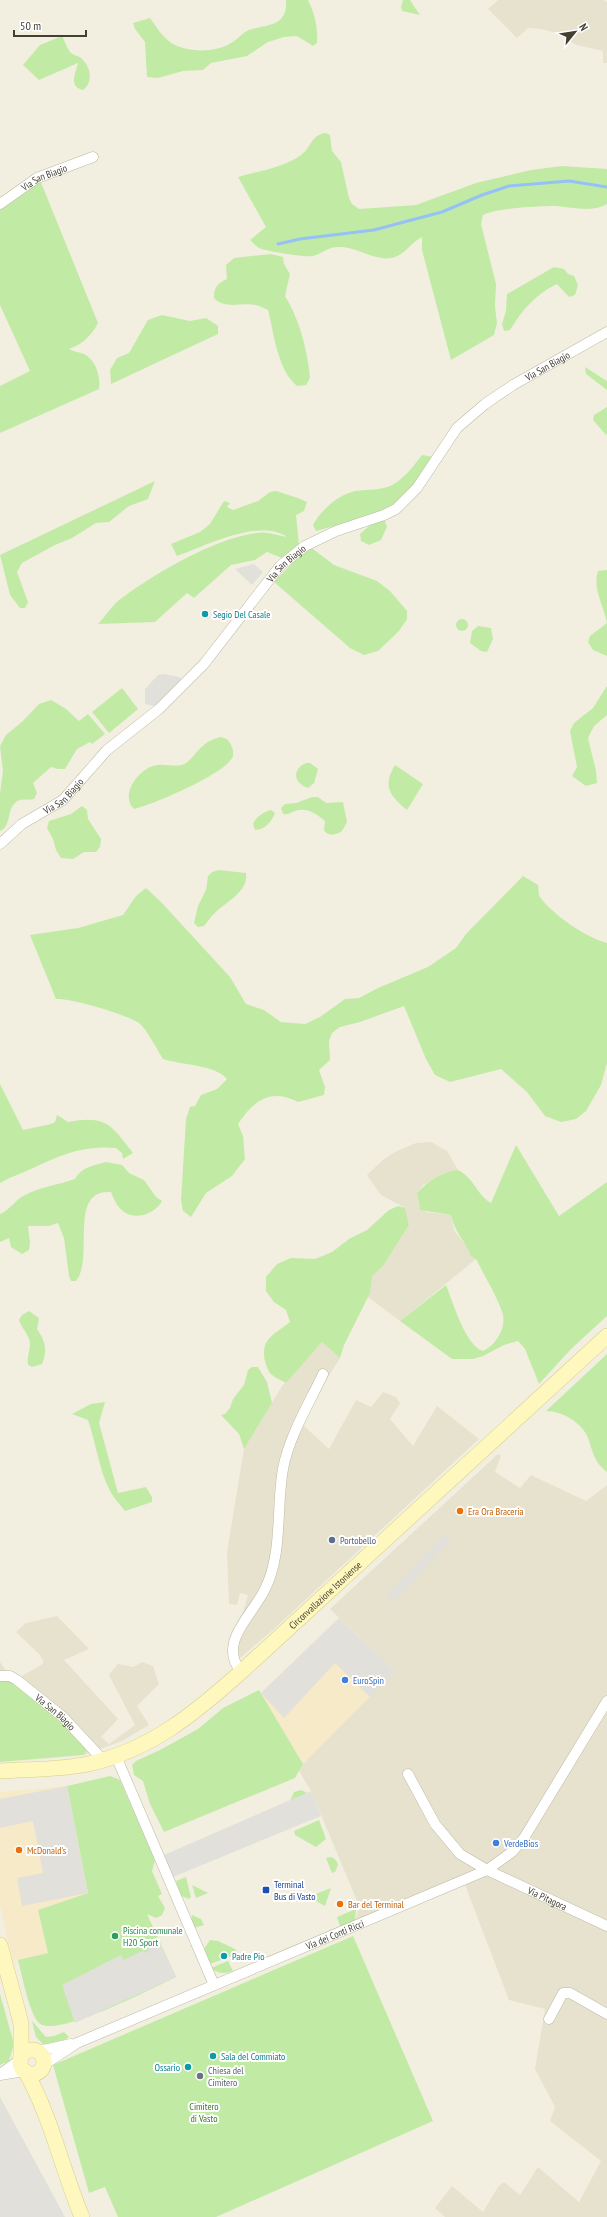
<svg xmlns="http://www.w3.org/2000/svg" width="607" height="2217" viewBox="0 0 607 2217" font-family="'PT Sans Narrow',sans-serif">
<style>
.residential{fill:#e7e2ce}
.commercial{fill:#f7eac9}
.green{fill:#c1eba5}
.parking{fill:#e2e0da}
.lines{fill:none;stroke-linecap:round;stroke-linejoin:round}
.stream{stroke:#96c1f6;stroke-width:3}
.minor-casing{stroke:#bdb9a3;stroke-width:11}
.secondary-casing{stroke:#d6ce8c;stroke-width:16}
.minor{stroke:#fff;stroke-width:10}
.secondary{stroke:#fff8be;stroke-width:15}
.culture-dot{fill:#0f9aa8;stroke:#fff;stroke-width:1.5}
.food-dot{fill:#e8710a;stroke:#fff;stroke-width:1.5}
.service-dot{fill:#5c6f8a;stroke:#fff;stroke-width:1.5}
.shop-dot{fill:#3f7fe0;stroke:#fff;stroke-width:1.5}
.transit-dot{fill:#1a4fb4;stroke:#fff;stroke-width:1.5}
.leisure-dot{fill:#2e9e5b;stroke:#fff;stroke-width:1.5}
.worship-dot{fill:#6b7280;stroke:#fff;stroke-width:1.5}
.labels{text-anchor:middle;dominant-baseline:central;stroke-width:4;stroke-linejoin:round;paint-order:stroke}
.street-label{font-size:10px;fill:#433f31;stroke:#fff}
.culture-label{font-size:10px;fill:#0d838f;stroke:#fff;text-anchor:start}
.food-label{font-size:10px;fill:#c56008;stroke:#fff;text-anchor:start}
.service-label{font-size:10px;fill:#4e5e75;stroke:#fff;text-anchor:start}
.shop-label{font-size:10px;fill:#366cbe;stroke:#fff;text-anchor:start}
.transit-label{font-size:10px;fill:#164399;stroke:#fff;text-anchor:start}
.leisure-label{font-size:10px;fill:#27864d;stroke:#fff;text-anchor:start}
.worship-label{font-size:10px;fill:#5b616d;stroke:#fff;text-anchor:start}
.park-label{font-size:10px;fill:#367921;stroke:#fff}
</style>
<rect width="100%" height="100%" fill="#f2efe1"/>
<g class="residential">
<polygon points="498,0 603,0 607,2 607,63 603,63 603,51 577,45 553,32 541,29 528,28 517,38 488,9"/>
<polygon points="431,1142 447,1151 458,1170 443,1175 423,1185 417,1193 419,1207 426,1212 451,1215 454,1230 476,1259 400,1321 368,1297 372,1276 383,1266 409,1225 405,1208 381,1195 367,1175 383,1160 395,1152 416,1143"/>
<polygon points="322,1342 340,1358 310,1406 304,1426 329,1449 356,1400 371,1407 383,1392 396,1397 400,1403 390,1419 413,1446 437,1406 479,1439 275,1628 232,1665 229,1660 248,1595 240,1593 237,1605 229,1604 227,1552 244,1449 282,1386"/>
<polygon points="498,1454 501,1456 495,1472 520,1488 531,1475 586,1501 607,1485 607,2217 445,2217 435,2208 452,2186 483,2212 498,2187 504,2182 520,2195 538,2167 579,2202 601,2161 550,2121 555,2107 535,2069 545,2009 509,2000 462,1877 355,1922 359,1907 358,1903 311,1791 299,1771 303,1764 395,1671 330,1609"/>
<polygon points="57,1616 89,1649 64,1660 118,1719 101,1737 109,1744 135,1725 109,1675 118,1664 133,1667 142,1662 153,1666 159,1684 137,1706 149,1725 122,1741 84,1755 88,1748 0,1680 0,1662 7,1672 20,1677 41,1665 44,1662 40,1655 16,1632 26,1623"/>
</g>
<g class="commercial">
<polygon points="339,1618 395,1671 303,1764 261,1693"/>
<polygon points="67,1786 88,1893 38,1910 48,1953 13,1961 0,1906 0,1792"/>
</g>
<g class="green">
<path d="M286,0H308C315,14 318,28 317,43L313,46L297,36L284,37L268,42L247,56L211,63L203,70L183,71L158,78L147,77L145,42L135,29L133,23L150,18C156,26 161,35 170,42C185,53 216,53 231,43C238,39 242,33 249,30C267,24 288,27 286,0Z"/>
<polygon points="403,0 410,0 420,15 402,11 401,7"/>
<path d="M62,36C65,41 67,49 71,53C74,55 77,56 80,57C91,66 94,82 83,90C68,87 76,72 78,63L39,80L23,65L40,45Z"/>
<path d="M325,133L330,135L332,151L341,162L349,198L352,204L359,209L416,205L476,183L531,170L562,166L607,169V204C592,213 572,207 556,206C540,206 496,208 483,215L481,224L496,284L495,307L497,323L494,335L451,360L422,250V237C412,242 406,253 395,257C378,263 359,248 342,247C327,246 324,253 313,256C308,258 265,251 259,248C256,246 253,243 250,240L266,227L238,177C258,171 283,168 301,155C311,148 311,135 325,133Z"/>
<path d="M40,180L98,323C91,336 83,344 69,349C74,352 79,352 84,354C96,360 101,377 99,389L0,433V386L30,371L0,305V208Z"/>
<path d="M271,254L283,257L284,264L290,274L285,296C299,318 308,352 310,378L306,385L297,386C277,369 274,333 268,310C264,308 260,306 256,305C242,302 225,310 214,298C214,287 217,284 227,279L226,265L234,258Z"/>
<path d="M554,267L564,269L568,274L574,276L578,285L575,295L569,297L557,284C536,294 522,310 510,330L504,331L502,324L506,311L507,294Z"/>
<polygon points="162,315 190,321 206,318 218,326 218,334 111,384 110,370 117,358 129,353 148,320"/>
<polygon points="585,367 607,381 607,390 586,374"/>
<polygon points="607,407 607,434 606,435 593,420 594,415"/>
<path d="M422,455L434,457C425,472 414,490 400,500C381,514 339,525 316,531L313,525C321,510 338,495 355,491C369,489 385,491 397,482C407,475 415,464 422,455Z"/>
<polygon points="155,481 148,499 129,506 109,522 96,523 72,538 55,545 22,563 17,572 28,602 25,608 20,608 10,595 0,555"/>
<path d="M276,491L298,498L307,502L304,511L296,515L299,544L282,558L267,552L255,560L231,565L194,598L187,593L155,622L98,624C105,617 111,607 118,601C152,575 215,538 257,533C267,531 277,535 287,537C259,518 206,546 177,556L171,544L200,532L210,524L224,501L230,503L227,507L233,510L258,501L270,492Z"/>
<polygon points="381,521 385,521 387,527 381,540 369,545 361,541 360,534 369,526"/>
<polygon points="309,546 334,565 377,581 390,591 407,611 407,619 399,631 378,651 364,655 350,648 274,582"/>
<path d="M607,570V656L593,650L588,642L590,636L607,623C604,606 592,588 598,571Z"/>
<circle cx="462" cy="625" r="6"/>
<polygon points="478,626 491,628 493,639 487,652 481,651 470,643 472,631"/>
<polygon points="607,686 607,715 594,726 588,738 596,771 597,783 586,786 572,776 577,767 570,731 574,723 593,708"/>
<polygon points="122,688 138,709 109,733 92,712"/>
<path d="M51,700L66,709L79,721L88,714L105,734L92,744L90,742L77,749L65,769H58L51,767L33,783L37,793L34,799C27,801 20,797 15,803C7,810 11,827 0,831V793L3,771L0,746L6,735L23,721L39,704Z"/>
<path d="M220,737L227,739C231,744 234,749 233,756C228,773 152,805 134,809C120,796 137,771 153,766C164,762 177,769 186,763C193,758 197,750 204,745C208,741 215,739 220,737Z"/>
<path d="M306,763H310L318,769L314,783L308,788C293,783 292,769 306,763Z"/>
<path d="M395,765L423,784L407,810C390,796 382,786 395,765Z"/>
<path d="M312,797H318L326,803L343,802L347,822L342,831C336,835 328,837 324,830L325,821C316,814 308,807 295,811C290,813 288,815 283,814L281,808L285,804L296,803Z"/>
<polygon points="82,806 87,810 88,819 101,839 100,847 96,852 84,852 73,859 61,858 56,850 53,839 47,828 49,821 71,814"/>
<path d="M271,810L275,813C272,821 265,830 255,830L253,824C256,817 263,812 271,810Z"/>
<path d="M219,870L246,873C249,892 225,902 214,914C210,917 208,922 204,926L198,927L194,923L198,906L206,890L208,876L212,872Z"/>
<path d="M523,876L538,885C539,889 538,894 540,897C553,915 587,938 607,943V1063L601,1085L586,1111L576,1119L561,1122L545,1116L527,1092L501,1069L450,1082L435,1075L426,1059L404,1006L360,1022L340,1027L332,1033L329,1041L330,1060L319,1070L325,1087L324,1095L298,1102C271,1088 254,1100 238,1124L243,1136L245,1159L232,1176L206,1193L191,1217L183,1211L181,1200L186,1119L190,1107L195,1106L201,1095L217,1089L227,1079C216,1065 181,1065 163,1059C158,1051 146,1028 139,1023C125,1014 71,998 56,999L30,935L78,928L123,915L136,896L146,888L162,903L230,977L246,1004L264,1010L281,1022L305,1024L320,1017L345,999L359,998L378,988L428,967L456,948L466,934Z"/>
<path d="M0,1084L23,1130L51,1124L55,1122L57,1115L68,1122C107,1115 111,1125 133,1153L123,1159L122,1153L116,1148C82,1145 61,1155 31,1169C20,1174 10,1177 0,1183Z"/>
<path d="M516,1145L559,1216L607,1182V1316L571,1349L539,1384L525,1349L518,1341L504,1345L483,1356L473,1359H452L400,1321L446,1285C453,1302 465,1345 483,1351C495,1346 506,1329 503,1315C500,1302 483,1273 476,1259L471,1256C465,1241 454,1231 451,1215L420,1210L417,1193C427,1181 443,1172 458,1170C474,1178 477,1195 491,1203Z"/>
<path d="M106,1162L122,1165L129,1173L144,1180L156,1197L162,1201C155,1214 135,1221 123,1211C117,1207 114,1199 111,1192C67,1189 95,1258 76,1281H71L69,1276L64,1238L58,1223L49,1226H28L30,1243L29,1250L22,1254L11,1247L9,1238L0,1242V1214C10,1210 15,1200 25,1195C40,1187 58,1185 75,1179C80,1168 94,1165 106,1162Z"/>
<path d="M398,1206L405,1208L409,1225L383,1266L372,1276L370,1293L344,1345L340,1358L322,1342L286,1383C281,1380 273,1377 270,1373C264,1364 261,1348 268,1340C273,1333 283,1328 290,1322L286,1310L274,1302L266,1291V1277L277,1264L291,1258L315,1259L332,1252L349,1239L367,1230L389,1210Z"/>
<path d="M29,1311L39,1318L37,1329C45,1340 48,1351 42,1364L32,1367L28,1365C27,1359 29,1352 30,1346C31,1336 21,1328 19,1320L22,1315Z"/>
<path d="M607,1354V1472C594,1462 593,1452 588,1438C582,1422 561,1411 546,1411Z"/>
<polygon points="252,1367 258,1367 267,1382 272,1403 244,1449 239,1434 221,1415 225,1414 230,1408 233,1399 244,1385 248,1370"/>
<path d="M105,1402L99,1423L118,1493L146,1487L152,1497V1502L125,1511C120,1505 114,1498 110,1491C99,1470 96,1443 88,1420L72,1414L91,1404Z"/>
<polygon points="8,1679 75,1733 88,1748 84,1755 0,1762 0,1680"/>
<polygon points="259,1690 303,1764 295,1778 164,1832 150,1804 143,1781 134,1775 132,1765 136,1761 160,1750 198,1729 223,1708"/>
<path d="M110,1776L120,1780L155,1860L152,1871L162,1894L158,1896L165,1908L162,1915L156,1918L147,1914L176,1977C153,1988 55,2039 39,2023C29,2013 22,1975 18,1960L48,1953L38,1910L88,1893L67,1786Z"/>
<polygon points="301,1790 307,1793 290,1801 294,1792"/>
<polygon points="319,1820 326,1839 316,1847 295,1835 294,1831"/>
<polygon points="331,1857 336,1860 338,1865 335,1872 332,1873 326,1858"/>
<polygon points="186,1877 191,1897 189,1899 181,1896 176,1881"/>
<polygon points="192,1885 208,1893 196,1898"/>
<polygon points="331,1888 325,1906 308,1897"/>
<polygon points="356,1909 355,1922 341,1929 337,1917"/>
<polygon points="192,1915 201,1919 204,1925 194,1928 191,1922"/>
<polygon points="353,1936 433,2121 216,2217 118,2217 105,2187 89,2193 53,2065"/>
<polygon points="210,1940 218,1941 235,1949 238,1954 210,1964 204,1949"/>
<path d="M228,1961L233,1971C225,1974 218,1974 211,1968Z"/>
<polygon points="0,1994 14,2044 9,2061 0,2065"/>
<path d="M32,2021L46,2037L54,2036L64,2032L69,2037C61,2043 53,2045 43,2044L36,2037Z"/>
</g>
<g class="parking">
<polygon points="254,564 263,572 252,585 235,569"/>
<polygon points="165,674 179,677 183,680 154,706 145,704 145,689 158,675"/>
<polygon points="445,1534 451,1540 393,1602 386,1596"/>
<polygon points="339,1618 395,1671 370,1697 335,1663 284,1718 261,1693"/>
<polygon points="67,1786 88,1893 22,1906 17,1878 43,1873 33,1821 0,1828 0,1799"/>
<polygon points="311,1791 321,1816 173,1877 164,1855"/>
<polygon points="160,1943 176,1977 75,2023 62,1985 121,1955 124,1960 142,1951 147,1953 149,1948"/>
<polygon points="0,2097 65,2217 0,2217"/>
</g>
<g class="lines">
<polyline class="stream" points="278,244 300,239 374,230 404,222 442,212 482,195 509,186 569,181 607,187"/>
<g class="minor-casing">
<g id="minor">
<path id="s1" d="M0,204L37,178L93,157"/>
<path id="s2" d="M0,844L22,824L63,800L107,750L159,709L204,664L280,566L305,546L336,531L384,515L396,509L417,488L457,428L485,404L513,385L607,332"/>
<path d="M241,1672C217,1642 253,1615 265,1589C283,1553 276,1508 283,1469C289,1436 309,1404 323,1374"/>
<path id="s3" d="M0,1676H10L17,1680L63,1717L103,1760"/>
<polyline points="116,1756 214,1985"/>
<path id="s4" d="M408,1774L435,1824L460,1854L487,1870L607,1926"/>
<polyline points="549,2019 563,1993 570,1993 607,2014"/>
<polyline points="39,2051 71,2044"/>
<path id="s5" d="M45,2064L77,2043L487,1870L512,1852L524,1838L607,1701"/>
<polyline points="0,2074 20,2060"/>
<polyline points="0,2075 24,2071"/>
</g>
</g>
<g class="secondary-casing">
<g id="secondary">
<path id="s6" d="M0,1771C29,1769 60,1770 88,1764C151,1750 195,1713 241,1672L607,1336"/>
<polyline points="0,1945 21,2023 21,2058"/>
<circle cx="32" cy="2062" r="12"/>
<path d="M26,2072C51,2117 62,2169 82,2217"/>
</g>
</g>
<use href="#minor" class="minor"/>
<use href="#secondary" class="secondary"/>
</g>
<g class="culture-dot">
<circle cx="205" cy="614" r="4"/>
<circle cx="224" cy="1956" r="4"/>
<circle cx="213" cy="2056" r="4"/>
<circle cx="188" cy="2067" r="4"/>
</g>
<g class="food-dot">
<circle cx="460" cy="1511" r="4"/>
<circle cx="19" cy="1850" r="4"/>
<circle cx="340" cy="1904" r="4"/>
</g>
<circle class="service-dot" cx="332" cy="1540" r="4"/>
<g class="shop-dot">
<circle cx="345" cy="1680" r="4"/>
<circle cx="496" cy="1843" r="4"/>
</g>
<rect class="transit-dot" x="262" y="1886" width="8" height="8" rx="2"/>
<circle class="leisure-dot" cx="115" cy="1936" r="4"/>
<circle class="worship-dot" cx="200" cy="2076" r="4"/>
<g class="labels">
<g class="street-label">
<text stroke="none"><textPath href="#s1" startOffset="52">Via San Biagio</textPath></text>
<text stroke="none"><textPath href="#s2" startOffset="740">Via San Biagio</textPath></text>
<text stroke="none"><textPath href="#s2" startOffset="404">Via San Biagio</textPath></text>
<text stroke="none"><textPath href="#s2" startOffset="80">Via San Biagio</textPath></text>
<text stroke="none"><textPath href="#s6" startOffset="383">Circonvallazione Istoniense</textPath></text>
<text stroke="none"><textPath href="#s3" startOffset="68">Via San Biagio</textPath></text>
<text stroke="none"><textPath href="#s4" startOffset="194">Via Pitagora</textPath></text>
<text stroke="none"><textPath href="#s5" startOffset="318">Via dei Conti Ricci</textPath></text>
</g>
<g class="culture-label">
<text x="213" y="614">Segio Del Casale</text>
<text x="232" y="1956">Padre Pio</text>
<text x="221" y="2056">Sala del Commiato</text>
<text x="180" y="2067" text-anchor="end">Ossario</text>
</g>
<g class="food-label">
<text x="468" y="1511">Era Ora Braceria</text>
<text x="27" y="1850">McDonald's</text>
<text x="348" y="1904">Bar del Terminal</text>
</g>
<g class="service-label">
<text x="340" y="1540">Portobello</text>
</g>
<g class="shop-label">
<text x="353" y="1680">EuroSpin</text>
<text x="504" y="1843">VerdeBios</text>
</g>
<g class="transit-label">
<text x="274" y="1884">Terminal<tspan x="274" dy="12">Bus di Vasto</tspan></text>
</g>
<g class="leisure-label">
<text x="123" y="1930">Piscina comunale<tspan x="123" dy="12">H20 Sport</tspan></text>
</g>
<g class="worship-label">
<text x="208" y="2070">Chiesa del<tspan x="208" dy="12">Cimitero</tspan></text>
</g>
<g class="park-label">
<text x="204" y="2106">Cimitero<tspan x="204" dy="12">di Vasto</tspan></text>
</g>
</g>
<g transform="translate(575 32) rotate(60)" stroke="#ffffff" stroke-width="3" paint-order="stroke">
<path d="M0-3L7 15L0 10L-7 15Z" fill="#433f31"/>
<text y="-6" font-size="11" font-weight="bold" text-anchor="middle" fill="#433f31">N</text>
</g>
<path d="M14 30v6h72v-6" fill="none" stroke="#433f31" stroke-width="2"/>
<text x="20" y="30" font-size="12" fill="#433f31" stroke="#ffffff" stroke-width="3" paint-order="stroke">50 m</text>
</svg>
